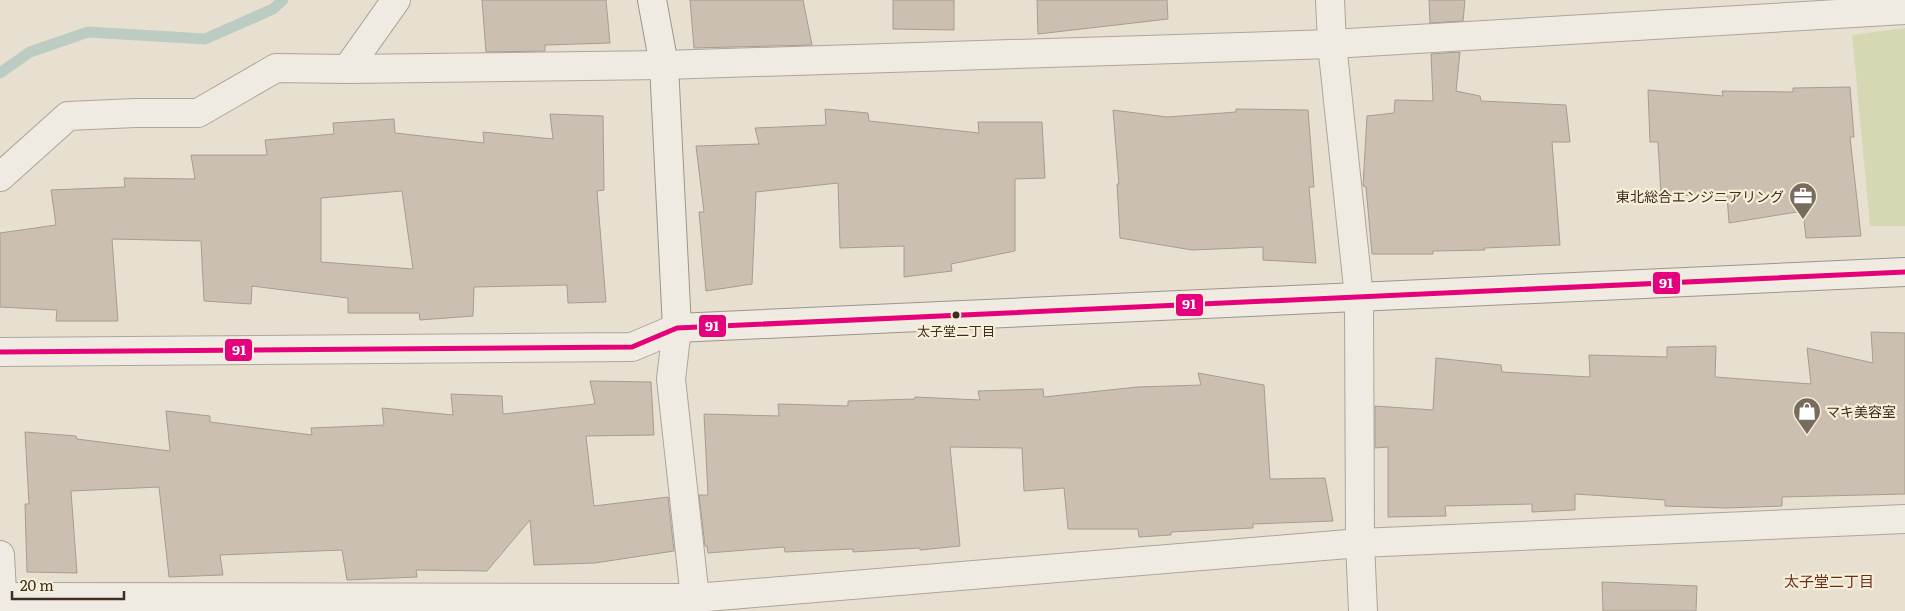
<svg xmlns="http://www.w3.org/2000/svg" width="1905" height="611" viewBox="0 0 1905 611" font-family="Literata,'Noto Sans JP',serif">
<style>
.green{fill:#d6d7b3}
.lines{fill:none;stroke-linecap:round;stroke-linejoin:round}
.stream{stroke:#bcccc2;stroke-width:11}
.building{fill:#cbbfb2;stroke:#a89c90;fill-rule:evenodd}
.street-casing{stroke:#ada599;stroke-width:30}
.secondary-casing{stroke:#9c958a;stroke-width:30}
.street{stroke:#efebe3;stroke-width:28}
.secondary{stroke:#efebe3;stroke-width:28}
.bus-1-casing{stroke:#f7eed8;stroke-width:9}
.bus-1{stroke:#e5007d;stroke-width:5}
.bus-dot{fill:#3d2e20;stroke:#f7eed8;stroke-width:2}
.labels{text-anchor:middle;dominant-baseline:central;stroke-width:4.5;stroke-linejoin:round;paint-order:stroke}
.bus-label{font-size:13px;fill:#3d2e20;stroke:#f7eed8}
.poi-label{font-size:14px;fill:#3d2e20;stroke:#f7eed8;text-anchor:end}
.neighbourhood-label{font-size:15px;fill:#6b2e1e;stroke:#f7eed8}
.line-badge{stroke:#f7eed8;stroke-width:2}
.badge-label{font-size:14px;text-anchor:middle;font-weight:bold;fill:#fff}
</style>
<rect width="100%" height="100%" fill="#e7e0d1"/>
<polygon class="green" points="1905,28 1905,226 1870,226 1852,35"/>
<g class="lines">
<polyline class="stream" points="0,73 30,52 88,32 205,39 273,9 283,0"/>
</g>
<g class="building">
<polygon points="482,0 606,0 610,43 545,45 545,51 486,52"/>
<polygon points="690,0 803,0 812,45 694,48"/>
<polygon points="893,0 954,0 954,30 893,29"/>
<polygon points="1037,0 1167,0 1168,19 1038,34"/>
<polygon points="1429,0 1465,0 1463,21 1430,23"/>
<polygon points="1460,52 1456,91 1480,96 1481,101 1566,105 1570,142 1552,142 1560,245 1484,248 1485,250 1433,251 1433,254 1372,254 1366,187 1363,186 1367,116 1394,113 1395,100 1433,101 1431,54"/>
<polygon points="1850,87 1854,137 1850,137 1861,236 1806,238 1803,211 1729,223 1727,196 1661,195 1658,142 1650,142 1648,90 1723,96 1722,91 1793,92 1793,88"/>
<polygon points="825,109 868,113 869,121 979,133 978,122 1042,122 1045,178 1015,179 1015,251 951,264 952,271 904,277 904,246 840,248 838,183 756,192 752,284 706,291 699,212 704,212 696,146 759,144 755,128 826,125"/>
<polygon points="1236,109 1308,110 1314,187 1309,187 1316,263 1263,260 1263,247 1192,250 1120,238 1117,184 1119,184 1113,110 1167,117 1236,112"/>
<path d="M550,114L603,116L604,190L597,191L606,302L568,303L567,285L474,287L473,316L420,320L419,313H348V298L252,286L251,304L204,301L201,241L112,239L118,321H56L57,310L0,307V233L56,225L51,190L125,187L124,178L195,179L191,155H267L265,140L334,134L333,123L394,119L395,133L484,143L483,132L553,139ZM402,191L413,269L321,262V198Z"/>
<polygon points="1871,332 1905,333 1905,494 1782,497 1782,506 1726,508 1665,506 1665,500 1575,494 1575,510 1532,512 1532,504 1445,506 1446,516 1388,517 1388,447 1375,448 1375,406 1433,410 1436,358 1501,365 1502,372 1590,377 1589,355 1667,357 1667,347 1716,346 1715,377 1811,384 1807,348 1873,363"/>
<polygon points="1198,373 1264,385 1270,479 1325,478 1333,521 1253,524 1253,528 1171,532 1171,535 1139,537 1138,529 1068,529 1064,488 1024,491 1022,448 950,447 960,546 920,550 920,548 853,552 853,549 785,552 784,547 708,553 707,546 705,546 699,495 708,495 704,414 779,416 778,404 848,406 848,401 915,399 915,397 980,400 978,391 1043,389 1044,397 1137,387 1201,385"/>
<polygon points="590,381 651,382 654,435 586,436 594,506 668,497 674,551 595,563 534,565 530,520 487,571 416,570 417,577 347,580 342,550 220,555 223,575 169,577 159,487 71,491 77,573 27,572 25,504 29,504 25,432 76,436 77,439 170,451 166,411 210,416 210,422 312,435 311,428 384,425 382,408 453,415 451,394 502,396 503,414 595,404"/>
<polygon points="1602,582 1697,586 1696,611 1603,611"/>
</g>
<g class="lines">
<g class="street-casing">
<g id="street">
<polyline points="1330,0 1332,44 1359,297 1360,543 1363,611"/>
<polyline points="347,69 664,65 1332,44 1905,10"/>
<polyline points="0,177 68,116 135,113 198,113 276,68 347,69 396,0"/>
<polyline points="677,328 671,379 695,598 694,611"/>
<polyline points="0,352 632,347 677,328"/>
<polyline points="0,555 3,611"/>
<polyline points="0,597 695,598 1360,543 1905,519"/>
</g>
</g>
<g class="secondary-casing">
<polyline id="secondary" points="652,0 664,65 677,328 1905,272"/>
</g>
<use href="#street" class="street"/>
<use href="#secondary" class="secondary"/>
<g class="bus-1-casing">
<polyline id="bus-1" points="0,352 632,347 677,328 1905,272"/>
</g>
<use href="#bus-1" class="bus-1"/>
</g>
<defs>
<g id="office-pin" transform="scale(1.4375)"><path d="M0 17L-7.5 6A9.5 9.5 0 1 1 7.5 6Z" fill="#786c5e" stroke="#f7eed8"/><path d="M-6-3h4V-5.5h4V-3h4V5H-6ZM-1-4.5V-3h2v-1.5ZM-6 0V1H6V0Z" fill="#fff"/></g>
<g id="shop-pin" transform="scale(1.4375)"><path d="M0 17L-7.5 6A9.5 9.5 0 1 1 7.5 6Z" fill="#786c5e" stroke="#f7eed8"/><path d="M-5-2.5h2.3a2.7 3.5 0 0 1 5.4 0H5L5.5 6h-11ZM-1.5-2.5h3a1.5 2.3 0 0 0-3 0Z" fill="#fff"/></g>
</defs>
<g fill-rule="evenodd">
<use href="#office-pin" x="1803" y="196"/>
<use href="#shop-pin" x="1807" y="411"/>
</g>
<circle class="bus-dot" cx="956" cy="315" r="4.5"/>
<g class="labels">
<g class="bus-label">
<text x="956" y="330">太子堂二丁目</text>
</g>
<g class="poi-label">
<text x="1784" y="196">東北総合エンジニアリング</text>
<text x="1826" y="411" text-anchor="start">マキ美容室</text>
</g>
<g class="neighbourhood-label">
<text x="1829" y="580">太子堂二丁目</text>
</g>
</g>
<g class="line-badge">
<rect x="1652" y="271" width="29" height="24" rx="5" fill="#e5007d"/>
<rect x="1175" y="293" width="29" height="24" rx="5" fill="#e5007d"/>
<rect x="698" y="314" width="29" height="24" rx="5" fill="#e5007d"/>
<rect x="224" y="338" width="29" height="24" rx="5" fill="#e5007d"/>
</g>
<g class="badge-label">
<text x="1666" y="288">91</text>
<text x="1189" y="309">91</text>
<text x="712" y="331">91</text>
<text x="239" y="355">91</text>
</g>
<path d="M12 591v8h112v-8" fill="none" stroke="#3d2e20" stroke-width="2.5"/>
<text x="20" y="591" font-size="15" fill="#3d2e20" stroke="#f7eed8" stroke-width="4" paint-order="stroke">20 m</text>
</svg>
